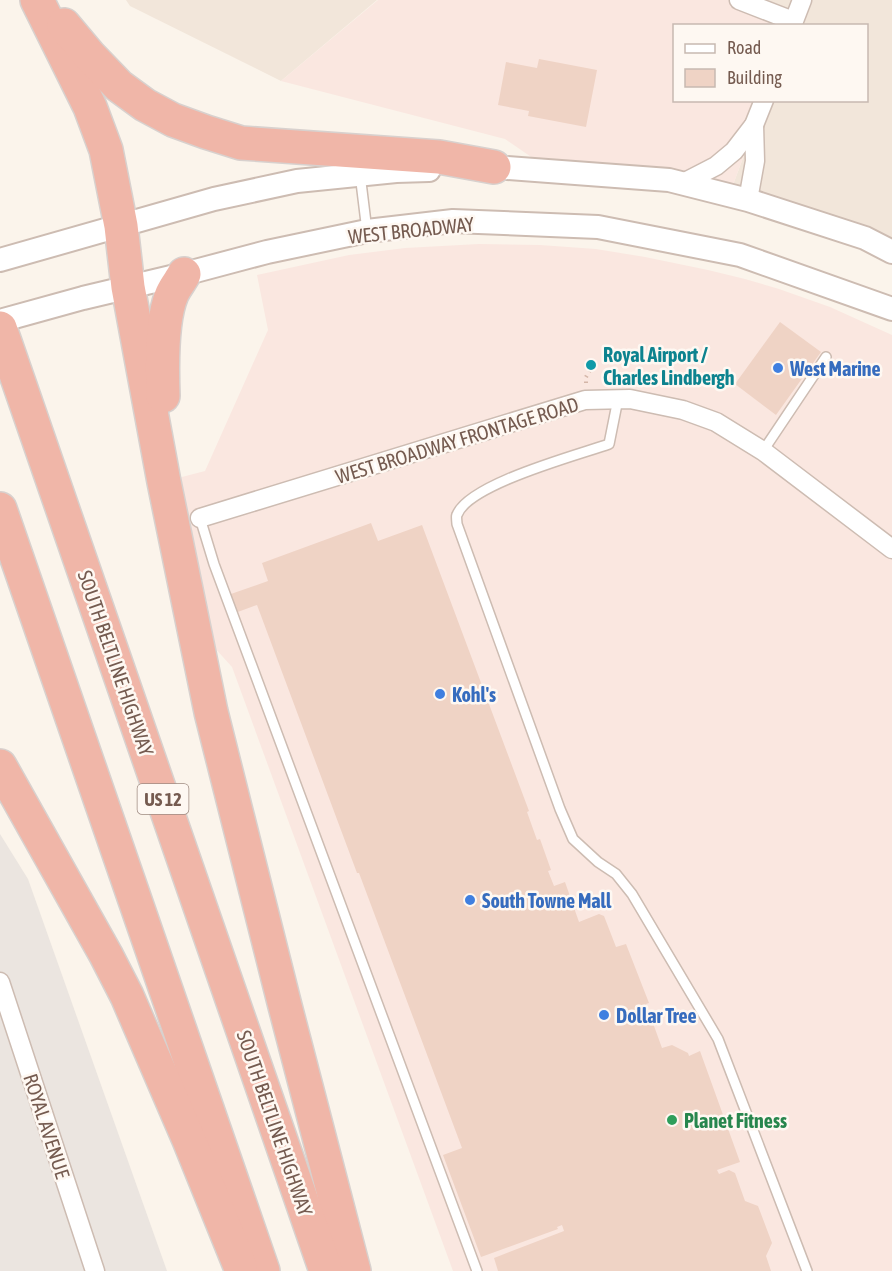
<svg xmlns="http://www.w3.org/2000/svg" width="892" height="1271" viewBox="0 0 892 1271" font-family="'Asap Condensed',sans-serif">
<style>
.residential{fill:#f2e6da}
.commercial{fill:#fae7e0}
.industrial{fill:#ebe5e0}
.building{fill:#efd3c5}
.lines{fill:none;stroke-linecap:round;stroke-linejoin:round}
.service-casing{stroke:#cdbcb2;stroke-width:12}
.minor-casing{stroke:#cdbcb2;stroke-width:21}
.tertiary-casing{stroke:#cdbcb2;stroke-width:26}
.motorway-casing{stroke:#d8d1ce;stroke-width:36}
.path{stroke:#d4b6a8;stroke-width:4;stroke-dasharray:1.5 4.5;stroke-linecap:butt}
.service{stroke:#fff;stroke-width:9}
.minor{stroke:#fff;stroke-width:18}
.tertiary{stroke:#fff;stroke-width:22}
.motorway{stroke:#f0b6a8;stroke-width:33}
.culture-dot{fill:#0f9aa8;stroke:#fef8f2;stroke-width:2}
.shop-dot{fill:#3f7fe0;stroke:#fef8f2;stroke-width:2}
.leisure-dot{fill:#2e9e5b;stroke:#fef8f2;stroke-width:2}
.labels{text-anchor:middle;dominant-baseline:central;stroke-width:5;stroke-linejoin:round;paint-order:stroke}
.shield{fill:#fef8f2;stroke:#9e8a81;stroke-width:1.5}
.shield-label{font-size:18px;font-weight:bold;fill:#755b50}
.street-label{font-size:20px;fill:#755b50;stroke:#fef8f2}
.culture-label{font-size:20px;font-weight:bold;fill:#0d838f;stroke:#fef8f2;text-anchor:start}
.shop-label{font-size:20px;font-weight:bold;fill:#366cbe;stroke:#fef8f2;text-anchor:start}
.leisure-label{font-size:20px;font-weight:bold;fill:#27864d;stroke:#fef8f2;text-anchor:start}
</style>
<rect width="100%" height="100%" fill="#fbf4eb"/>
<g class="residential">
<polygon points="126,0 377,0 281,81 130,6"/>
<polygon points="739,0 892,0 892,252 730,193 764,101 866,100 866,26 792,25"/>
</g>
<g class="commercial">
<polygon points="378,0 739,0 792,26 674,26 674,100 764,101 730,193 553,172 505,139 281,81"/>
<polygon points="479,244 540,245 596,249 645,257 708,270 745,279 779,289 830,307 892,335 892,1271 453,1271 232,667 213,646 178,478 205,471 268,330 257,275 349,255 405,248"/>
</g>
<polygon class="industrial" points="0,834 28,879 167,1271 0,1271"/>
<g class="building">
<polygon points="539,59 597,70 586,127 528,116 529,111 498,105 506,62 537,68"/>
<polygon points="780,322 821,352 776,415 735,384"/>
<polygon points="371,523 378,541 422,525 529,811 527,812 537,840 540,839 551,870 548,871 554,886 565,882 579,922 599,914 604,916 616,947 626,944 649,1003 646,1004 662,1048 672,1045 688,1053 689,1056 700,1051 740,1162 717,1170 719,1174 729,1170 735,1173 745,1201 758,1206 772,1243 766,1256 771,1271 498,1271 494,1258 564,1231 562,1225 557,1227 558,1229 481,1257 443,1155 462,1148 359,873 357,873 257,605 235,613 228,595 268,581 262,563"/>
</g>
<g class="lines">
<g class="service-casing">
<g id="service">
<polyline points="360,174 367,231"/>
<path d="M618,399L609,444C578,455 468,484 457,515C456,515 457,523 457,524L560,809L573,839L598,862L616,874L632,894L718,1039L807,1271"/>
<polyline points="763,451 826,357"/>
<polyline points="200,518 214,564 477,1271"/>
</g>
</g>
<g class="minor-casing">
<g id="minor">
<polyline points="739,0 793,21"/>
<polyline points="792,26 802,0"/>
<polyline points="683,183 716,166 734,151 754,125 764,100"/>
<polyline points="748,200 755,161 754,125"/>
<polyline points="200,518 585,400 630,399 683,410 716,422 763,451 892,549"/>
<polyline points="0,982 95,1271"/>
</g>
</g>
<g class="tertiary-casing">
<g id="tertiary">
<polyline points="480,168 494,167 669,180 748,200 865,238 892,252"/>
<polyline points="0,260 214,199 297,181 396,171 429,170"/>
<polyline points="0,321 83,298 184,274 267,252 367,231 453,221 598,227 740,255 892,309"/>
</g>
</g>
<g class="motorway-casing">
<g id="motorway">
<polyline points="37,0 90,107 106,150 121,226 128,287 164,482 211,712 285,1006 354,1271"/>
<polyline points="64,25 90,56 119,86 145,105 173,120 206,132 241,143 439,157 494,167"/>
<polyline points="0,328 326,1271"/>
<path d="M163,396C162,368 161,320 172,294C175,287 181,280 184,274"/>
<polyline points="0,509 263,1271"/>
<polyline points="0,766 106,955 127,996 189,1140 240,1266"/>
</g>
</g>
<polyline class="path" points="586,383 586,377 590,370"/>
<use href="#service" class="service"/>
<use href="#minor" class="minor"/>
<use href="#tertiary" class="tertiary"/>
<use href="#motorway" class="motorway"/>
</g>
<circle class="culture-dot" cx="591" cy="365" r="6"/>
<g class="shop-dot">
<circle cx="778" cy="368" r="6"/>
<circle cx="440" cy="694" r="6"/>
<circle cx="470" cy="900" r="6"/>
<circle cx="604" cy="1015" r="6"/>
</g>
<circle class="leisure-dot" cx="672" cy="1120" r="6"/>
<g class="labels">
<rect class="shield" x="137.5" y="784" width="51" height="30" rx="4.5"/>
<g class="shield-label">
<text x="163" y="799">US 12</text>
</g>
<g class="street-label">
<text transform="translate(411 230) rotate(-6)">WEST BROADWAY</text>
<text transform="translate(457 440) rotate(-17)">WEST BROADWAY FRONTAGE ROAD</text>
<text transform="translate(116 663) rotate(71)">SOUTH BELTLINE HIGHWAY</text>
<text transform="translate(275 1123) rotate(71)">SOUTH BELTLINE HIGHWAY</text>
<text transform="translate(47 1126) rotate(72)">ROYAL AVENUE</text>
</g>
<g class="culture-label">
<text x="603" y="354">Royal Airport /<tspan x="603" dy="23">Charles Lindbergh</tspan></text>
</g>
<g class="shop-label">
<text x="790" y="368">West Marine</text>
<text x="452" y="694">Kohl's</text>
<text x="482" y="900">South Towne Mall</text>
<text x="616" y="1015">Dollar Tree</text>
</g>
<g class="leisure-label">
<text x="684" y="1120">Planet Fitness</text>
</g>
</g>
<rect x="673" y="24" width="195" height="78" fill="#fef8f2" stroke="#c7b9b1" stroke-width="1.5"/>
<rect x="685" y="44" width="30" height="9" fill="#ffffff" stroke="#c7b9b1" stroke-width="1.5"/>
<text x="727" y="54" font-size="18" fill="#755b50">Road</text>
<rect x="685" y="69" width="30" height="18" fill="#efd3c5" stroke="#c7b9b1" stroke-width="1.5"/>
<text x="727" y="84" font-size="18" fill="#755b50">Building</text>
</svg>
